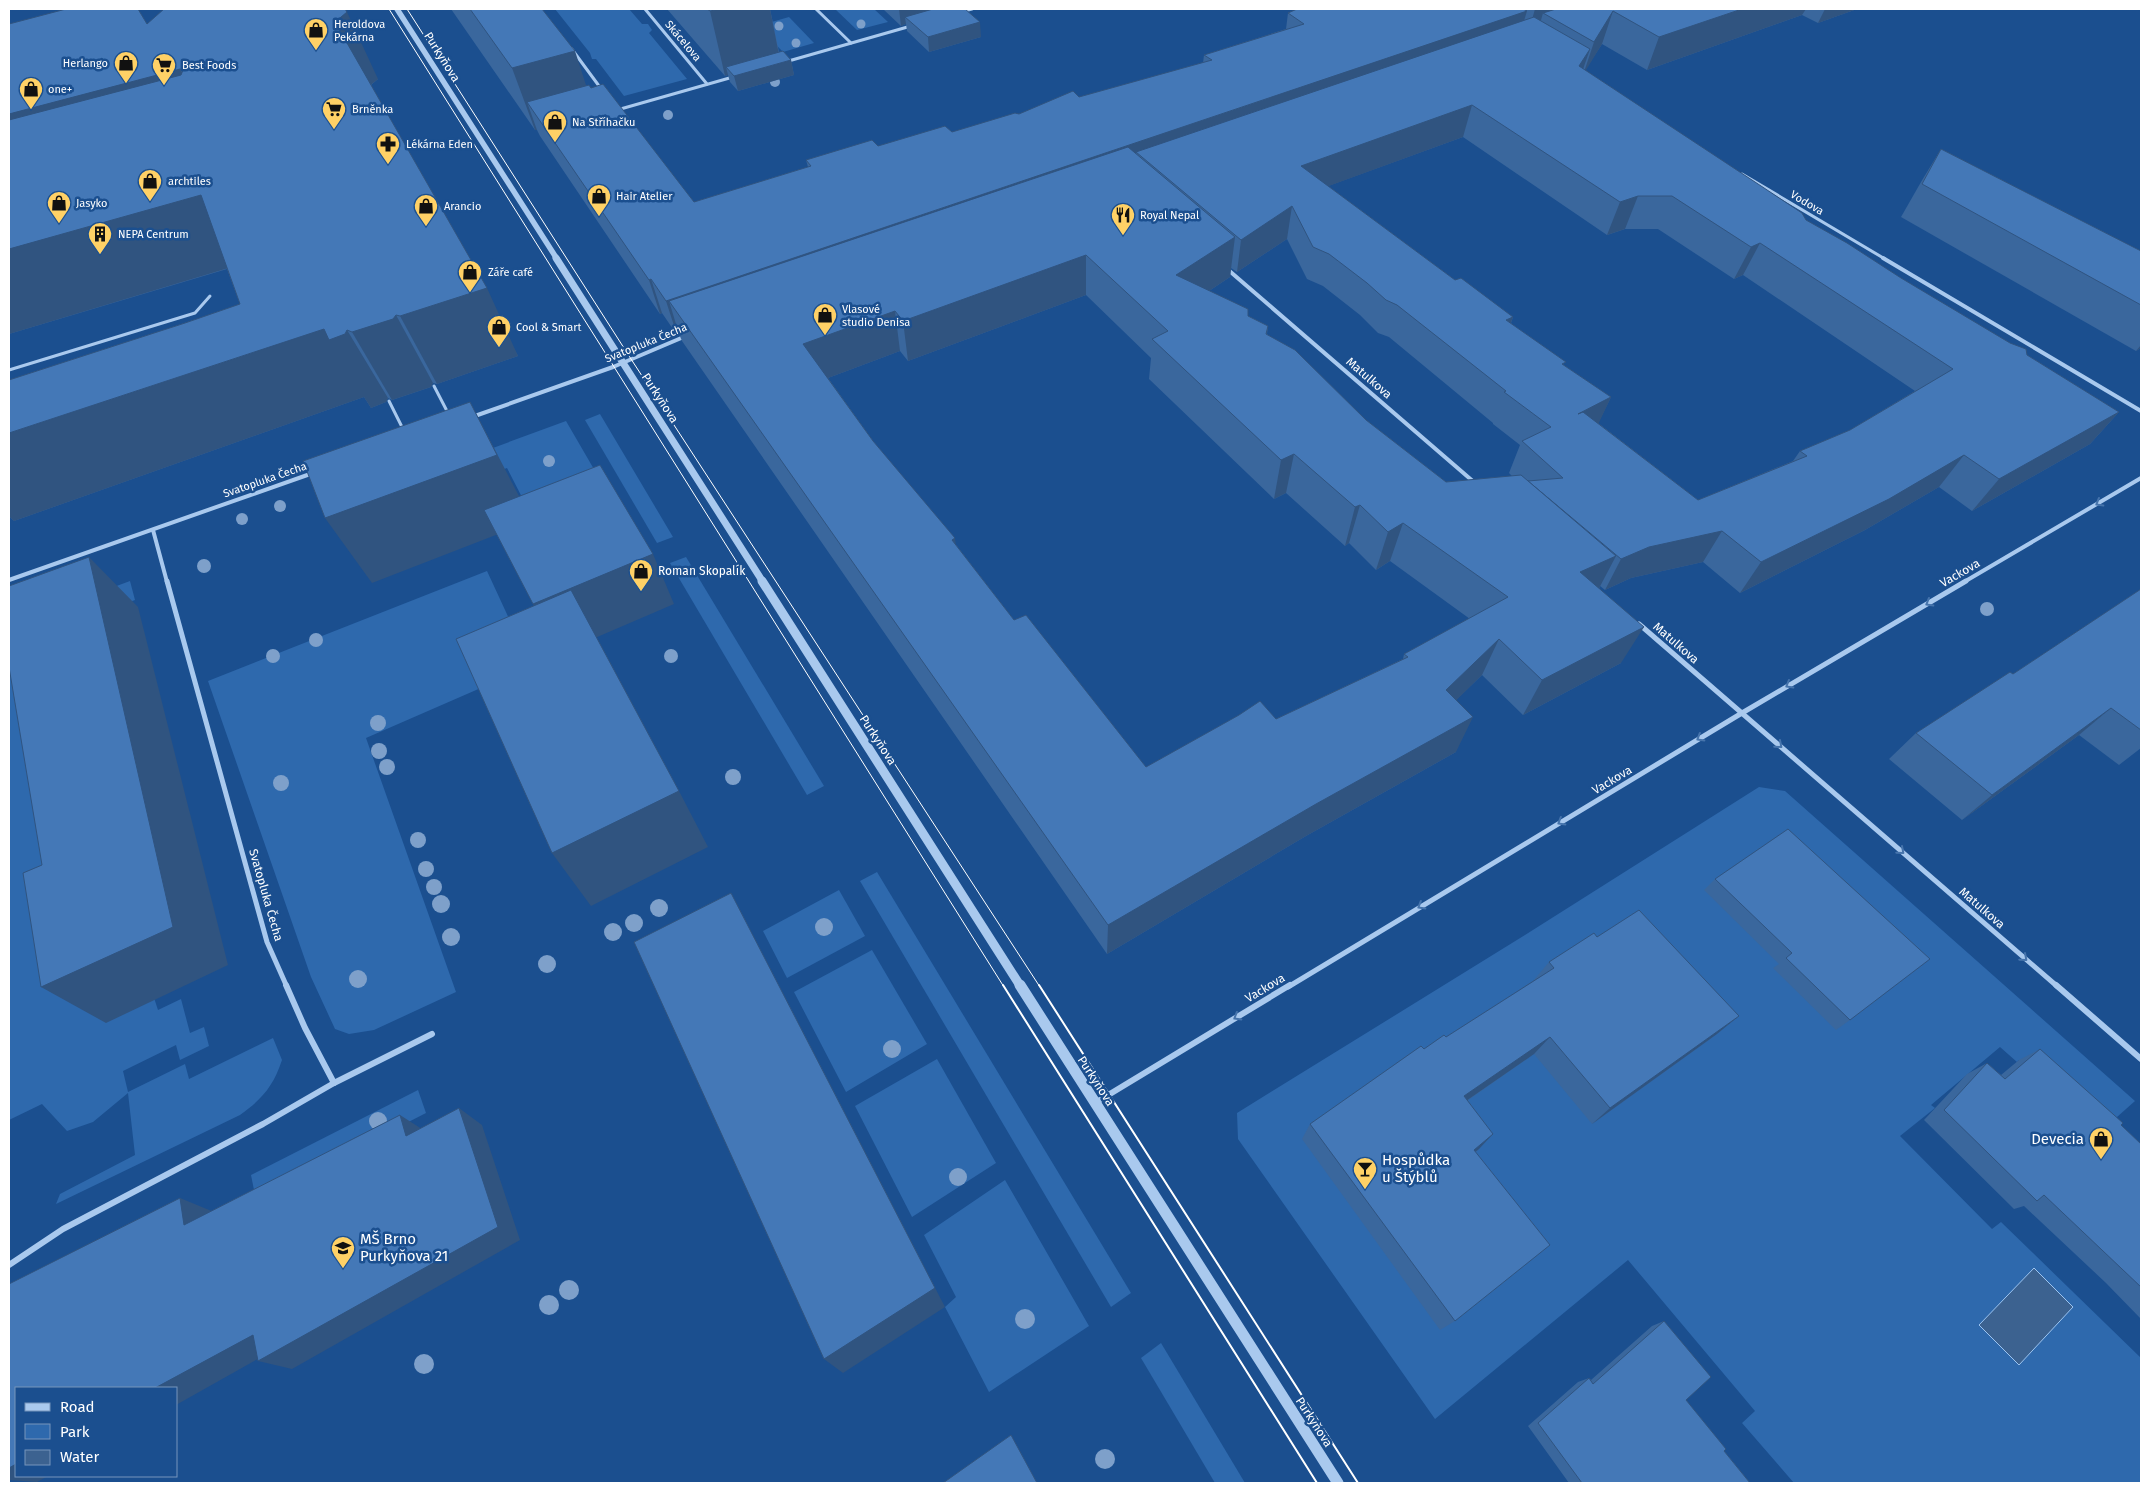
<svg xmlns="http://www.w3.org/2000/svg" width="2150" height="1492" viewBox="0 0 2150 1492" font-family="'Fira Sans',sans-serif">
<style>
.green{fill:#2e69ad}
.water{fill:#3c6290;stroke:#9cc4f0}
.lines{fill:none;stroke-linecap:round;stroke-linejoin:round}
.service{stroke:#a9c9ee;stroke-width:3}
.minor-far3{stroke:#a9c9ee;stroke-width:3}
.minor-far2{stroke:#a9c9ee;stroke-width:4}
.minor-far1{stroke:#a9c9ee;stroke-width:5}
.minor{stroke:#a9c9ee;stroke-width:6}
.tertiary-far3{stroke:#a9c9ee;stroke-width:5.5}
.tertiary-far2{stroke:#a9c9ee;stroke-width:7}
.tertiary-far1{stroke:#a9c9ee;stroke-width:9}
.tertiary{stroke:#a9c9ee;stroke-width:11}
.tram-far1{stroke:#fff;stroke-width:1}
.tram{stroke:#fff;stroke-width:2}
.tree{fill:#7ea0ca}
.wall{fill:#3a679d;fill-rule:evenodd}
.shaded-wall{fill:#305480}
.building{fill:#4478b7;stroke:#305480;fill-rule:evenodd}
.oneway{stroke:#4674ac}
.labels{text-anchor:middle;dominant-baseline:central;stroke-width:5;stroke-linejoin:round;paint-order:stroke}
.far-poi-label{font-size:11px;fill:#fff;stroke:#1b4f8f;text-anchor:start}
.far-street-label{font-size:11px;fill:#fff;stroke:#1b4f8f}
.street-label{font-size:12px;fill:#fff;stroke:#1b4f8f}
.poi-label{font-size:12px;fill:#fff;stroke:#1b4f8f;text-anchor:start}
.near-poi-label{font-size:15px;fill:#fff;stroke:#1b4f8f;text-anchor:start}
</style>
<rect width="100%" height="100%" fill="#1b4f8f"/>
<g class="green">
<polygon points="555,9 629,9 642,24 648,24 652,30 649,33 687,79 624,96 596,59 592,59 590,53"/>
<polygon points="835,9 874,9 888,22 857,30"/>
<polygon points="789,17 814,43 783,52 758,26"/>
<polygon points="600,414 673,537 657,543 585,420"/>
<polygon points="566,421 620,514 546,544 507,468 462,484 452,463"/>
<polygon points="686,557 824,786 807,795 670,563"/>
<polygon points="487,571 531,666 366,738 456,992 374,1030 349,1034 335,1029 311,977 208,681"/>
<path d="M130,581L135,600L37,637L157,1007L158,1010L181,999L190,1033L204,1027L209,1046L180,1060L176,1045L123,1071L128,1092L185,1064L189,1079L273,1038L282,1060C273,1087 262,1099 240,1115L56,1204L60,1194L135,1155L128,1093L93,1122L67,1131L42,1104L9,1120V626Z"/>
<polygon points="1759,787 1785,791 2135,1101 2099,1133 2019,1060 2017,1062 2000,1047 1931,1105 1935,1108 1900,1136 1992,1229 2001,1222 2141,1358 2141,1483 1794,1483 1742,1423 1755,1411 1628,1260 1435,1419 1238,1139 1237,1113 1525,935"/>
<polygon points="877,872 1131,1293 1111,1307 860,881"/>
<polygon points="839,890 865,936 787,978 763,931"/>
<polygon points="872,950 927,1044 846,1092 794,992"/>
<polygon points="937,1059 996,1163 912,1217 855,1106"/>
<polygon points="418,1090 426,1113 256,1200 251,1175"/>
<polygon points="1005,1180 1089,1326 989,1392 945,1307 956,1297 924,1235"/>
<polygon points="1161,1343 1245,1483 1215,1483 1141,1358"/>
</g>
<polygon class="water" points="2034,1268 2073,1307 2019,1365 1979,1325"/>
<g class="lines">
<g class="service">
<polyline points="9,370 195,313 210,296"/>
<polyline points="434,386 448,413"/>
<polyline points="389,401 403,429"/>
</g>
<g class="minor-far3">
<polyline points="645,9 707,84"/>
<polyline points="816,9 851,43"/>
<polyline points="960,12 972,9"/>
<polyline points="571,48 602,90"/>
<polyline points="785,62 911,26"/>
<polyline points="617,110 733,77"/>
<polyline points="1742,174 1885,259"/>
</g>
<g class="minor-far2">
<polyline points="1883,258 2141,411"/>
<polyline points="1226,268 1475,483"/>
<polyline points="472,417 613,367 686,336"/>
<polyline points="153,530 167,582"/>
<polyline points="9,580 313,473"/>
<polyline points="1964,582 2141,478"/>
</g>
<g class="minor-far1">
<polyline points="167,581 267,942 287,987"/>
<polyline points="1639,624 2058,987"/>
<polyline points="1288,987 1742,713 1966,581"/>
</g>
<g class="minor">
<polyline points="286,985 305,1028 334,1083"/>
<polyline points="2056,985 2141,1059"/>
<polyline points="1095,1103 1290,985"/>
<polyline points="9,1265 63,1229 263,1124 334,1083 432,1034"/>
</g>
<polyline class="tertiary-far3" points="397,9 557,259"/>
<polyline class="tertiary-far2" points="556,258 763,582"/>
<polyline class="tertiary-far1" points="762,581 1021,987"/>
<polyline class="tertiary" points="1020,985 1338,1483"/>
<g class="tram-far1">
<polyline points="389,9 1004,987"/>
<polyline points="407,9 631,359 1040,987"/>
</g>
<g class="tram">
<polyline points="1003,985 1317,1483"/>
<polyline points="1039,985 1358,1483"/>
</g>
</g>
<g class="tree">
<circle cx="861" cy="24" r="4.5"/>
<circle cx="779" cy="26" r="4.5"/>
<circle cx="796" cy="43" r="4.5"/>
<circle cx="775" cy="82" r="5"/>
<circle cx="668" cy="115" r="5"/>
<circle cx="549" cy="461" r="6"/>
<circle cx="280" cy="506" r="6"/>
<circle cx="242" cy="519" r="6"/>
<circle cx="204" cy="566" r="7"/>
<circle cx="1987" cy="609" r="7"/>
<circle cx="316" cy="640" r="7"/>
<circle cx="273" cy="656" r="7"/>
<circle cx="671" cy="656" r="7"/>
<circle cx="378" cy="723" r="8"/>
<circle cx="379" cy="751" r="8"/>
<circle cx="387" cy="767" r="8"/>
<circle cx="733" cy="777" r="8"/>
<circle cx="281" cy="783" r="8"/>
<circle cx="418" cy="840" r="8"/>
<circle cx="426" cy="869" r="8"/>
<circle cx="434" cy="887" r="8"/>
<circle cx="441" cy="904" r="9"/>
<circle cx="659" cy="908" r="9"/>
<circle cx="634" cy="923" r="9"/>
<circle cx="824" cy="927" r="9"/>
<circle cx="613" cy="932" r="9"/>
<circle cx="451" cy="937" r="9"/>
<circle cx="547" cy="964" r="9"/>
<circle cx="358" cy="979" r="9"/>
<circle cx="892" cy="1049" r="9"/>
<circle cx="378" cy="1121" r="9"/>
<circle cx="958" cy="1177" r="9"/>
<circle cx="569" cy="1290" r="10"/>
<circle cx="549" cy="1305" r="10"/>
<circle cx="1025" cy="1319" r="10"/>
<circle cx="424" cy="1364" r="10"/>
<circle cx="1105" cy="1459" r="10"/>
</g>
<g class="wall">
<path d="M451,9H542L586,86L694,202L808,167L806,160L952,132L1019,114L1203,63L1204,55L1286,29L1288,13L1297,9H1857L1818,23L1802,15L1647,70L1602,44L1585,70L1806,220L2119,412L2090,444L1972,511L1939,487L1865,530L1740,593L1703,562L1631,578L1605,590L1600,586L1599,589L1621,663L1523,715L1482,675L1456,700V752L1306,836L1107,954L682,341L679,334L677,335L662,313L660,314L540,136L537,130H535ZM1463,137L1607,235L1625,229H1658L1734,279L1743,275L1915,391L1850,430L1800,451L1793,461L1698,500L1598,423L1611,397L1565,366L1511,323L1513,317L1455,280L1328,186ZM1287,239L1307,279L1323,286L1360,315L1378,333L1389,337L1493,423V424L1520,445L1509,473L1512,476L1446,482L1366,420L1267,334L1268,326L1248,316L1209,291L1230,277L1231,268L1237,272ZM1086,295L1151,358L1149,379L1274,499L1286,493L1345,546L1349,543L1376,570L1390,561L1470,619L1404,654L1403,659L1276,719L1146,767L1014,620L956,545L873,441L828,378L900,351L908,361Z"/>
<polygon points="667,9 770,9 779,52 791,60 794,75 738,91 730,82 728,75 725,76"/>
<polygon points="883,9 965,9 981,37 929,52 907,31 906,24 901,26"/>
<polygon points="147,23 378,79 371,85 518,356 437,384 433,383 431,387 392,400 388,398 386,402 371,408 364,397 14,521 9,516 9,380 185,323 240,304 227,269 9,334"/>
<polygon points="1941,149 2141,251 2141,348 2136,351 1901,217 1921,182"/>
<polygon points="2141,589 2141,748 2119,765 2079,735 1962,820 1889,759 1916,733 2013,674"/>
<polygon points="1788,829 1850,1020 1836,1030 1773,968 1779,964 1704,890 1715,879"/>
<polygon points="1597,937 1717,1034 1592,1124 1534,1054 1467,1101 1479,1149 1476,1152 1455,1321 1440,1330 1302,1139 1310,1124 1424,1049 1446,1037 1533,981 1549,962"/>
<polygon points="2040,1049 2141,1144 2141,1319 2106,1283 2024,1206 2014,1209 1924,1120 1967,1074 1987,1063 2001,1075 2019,1060"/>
<polygon points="1664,1321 1686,1400 1724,1451 1750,1483 1569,1483 1528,1426 1578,1382 1589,1378 1591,1380 1652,1326"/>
</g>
<g class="shaded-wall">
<polygon points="720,9 770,9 780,60 726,67 728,75 725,76 710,11"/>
<polygon points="899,9 952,9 905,17 906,24 901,26"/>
<polygon points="1535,9 1621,9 1613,11 1602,44 1583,75 1594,42 1543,13 1536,38 1526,41"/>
<polygon points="1742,9 1806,9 1802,15 1647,70 1659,37"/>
<polygon points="1825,9 1857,9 1818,23"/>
<polygon points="1527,11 1517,44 1136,152 1135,177 669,301 679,334 677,335 666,301"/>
<polygon points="347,12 378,79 367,88 335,22"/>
<polygon points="980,22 981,37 929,52 928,37"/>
<polygon points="1590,49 1579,81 1579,66"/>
<polygon points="575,51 595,113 527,102 537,130 535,130 512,68"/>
<polygon points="791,60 794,75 738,91 734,76"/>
<polygon points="180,69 220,136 9,196 9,114"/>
<polygon points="1472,105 1463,137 1296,198 1301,166"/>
<polygon points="201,195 245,263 9,334 9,249"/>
<polygon points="1638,196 1625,229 1607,235 1620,202"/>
<polygon points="1292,206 1287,239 1237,272 1241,240"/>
<polygon points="1235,237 1230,277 1173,315 1176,275"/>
<polygon points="1760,243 1743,275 1734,279 1751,247"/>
<polygon points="1086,255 1086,295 908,361 903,321"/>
<polygon points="651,279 662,313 660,314 649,280"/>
<polygon points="487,288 518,356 437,384 400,316"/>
<polygon points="895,311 900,351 812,384 803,344"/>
<polygon points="396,315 433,383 431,387 392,400 352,332"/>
<polygon points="1513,317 1501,349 1506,320"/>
<polygon points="324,329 347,330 388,398 386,402 371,408 364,397 14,521 9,516 9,433"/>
<polygon points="2141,345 2141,348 2136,351"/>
<polygon points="1611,397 1596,429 1578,414"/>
<polygon points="470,402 532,521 372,583 325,518"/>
<polygon points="2119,412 2090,444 1972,511 1999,479"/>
<polygon points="1294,454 1286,493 1274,499 1281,460"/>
<polygon points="1964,455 1939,487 1865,530 1740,593 1761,562"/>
<polygon points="1360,505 1349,543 1345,546 1355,507"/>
<polygon points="1403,523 1390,561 1376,570 1388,532"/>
<polygon points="1722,531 1703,562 1631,578 1605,590 1621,559 1649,547"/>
<polygon points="955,538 960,576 952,540"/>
<polygon points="653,554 674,604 560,653 533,604"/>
<polygon points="1616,556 1596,594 1580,572"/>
<polygon points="89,557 138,607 228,965 106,1023 41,987"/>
<polygon points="1644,627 1621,663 1523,715 1542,680"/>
<polygon points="1499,639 1482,675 1431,725 1446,690"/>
<polygon points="2111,708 2079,735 1962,820 1992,795"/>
<polygon points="1473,717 1456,752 1306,836 1107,954 1108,925 1316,804"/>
<polygon points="679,791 708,847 591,906 552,853"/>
<polygon points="751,933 945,1307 843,1373 824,1359"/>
<polygon points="1739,1016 1717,1034 1592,1124 1610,1108"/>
<polygon points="1550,1037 1534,1054 1450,1112 1464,1096"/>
<polygon points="459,1108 482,1125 520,1240 292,1369 258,1361"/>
<polygon points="400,1115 425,1131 406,1136"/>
<polygon points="1493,1134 1479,1149 1460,1164 1474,1150"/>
<polygon points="180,1198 214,1212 184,1225"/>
<polygon points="253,1335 286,1343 176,1405 176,1388 155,1388"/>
<polygon points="16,1464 16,1476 48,1476 37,1482 9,1480 9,1468"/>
</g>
<g class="building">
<polygon points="66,9 138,9 147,24 164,9 345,9 347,12 335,22 487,288 400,316 396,315 393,319 352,332 347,330 345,334 329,340 324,329 9,433 9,380 185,323 240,304 201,195 9,249 9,120 181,75 183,70 180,69 9,114 9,24"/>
<polygon points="470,9 542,9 575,51 512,68"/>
<polygon points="707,9 720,9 710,11"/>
<polygon points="933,9 965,9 980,22 928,37 905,17"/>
<polygon points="1297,9 1523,9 1527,11 666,301 651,279 649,280 527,102 589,85 591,88 603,84 694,202 811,166 806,160 872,140 878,146 945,126 952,132 1015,113 1019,114 1073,91 1079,97 1212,60 1204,55 1304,24 1288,13"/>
<polygon points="1556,9 1742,9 1659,37 1613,11 1594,42 1543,13"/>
<path d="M1534,17L1590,49L1579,66L1802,213L1806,220L1847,243L1901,278L2010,343L2026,349L2027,355L2119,412L1999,479L1964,455L1889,499L1761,562L1722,531L1649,547L1621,559L1528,481L1563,478L1522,441L1551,427L1504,392L1506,391L1397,305L1386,300L1367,283L1329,254L1313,247L1292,206L1241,240L1136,152ZM1472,105L1620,202L1638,196H1672L1751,247L1760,243L1953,369L1850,430L1800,451L1807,456L1698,500L1583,412L1578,414L1611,397L1562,364L1566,362L1506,320L1513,317L1461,278L1455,280L1301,166Z"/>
<polygon points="783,51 791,60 734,76 726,67"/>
<path d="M1128,147L1235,237L1176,275L1248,309V316L1268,326L1266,334L1295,350L1366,420L1446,482L1521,475L1616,556L1580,572L1644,627L1542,680L1499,639L1446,690L1473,717L1316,804L1108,925L669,301ZM1086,255L1168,331L1152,339L1281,460L1294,454L1355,507L1360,505L1388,532L1403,523L1508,597L1404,654L1408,657L1276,719L1260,701L1239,715L1146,767L1026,615L1014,620L952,540L955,538L873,441L803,344L895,311L903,321Z"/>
<polygon points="1941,149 2141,251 2141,305 1922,184"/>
<polygon points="470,402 497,455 325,518 303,461"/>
<polygon points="600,465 653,554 533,604 484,510"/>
<polygon points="89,557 173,927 41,987 23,873 42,865 9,667 9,586"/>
<polygon points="2141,589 2141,730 2111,708 1992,795 1916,733 2010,672 2013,674"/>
<polygon points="571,590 679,791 552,853 456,639"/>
<polygon points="1788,829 1930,959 1850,1020 1786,958 1792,953 1715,879"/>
<polygon points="731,893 935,1288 824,1359 634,942"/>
<polygon points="1639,910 1739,1016 1610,1108 1550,1037 1464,1096 1493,1134 1474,1150 1550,1245 1455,1321 1310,1124 1421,1046 1424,1049 1444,1035 1446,1037 1554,968 1549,962 1594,933 1597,937"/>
<polygon points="2040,1049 2123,1123 2121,1125 2141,1144 2141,1287 2044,1195 2037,1201 1944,1110 1987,1063 2005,1079"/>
<polygon points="459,1108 498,1227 258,1361 253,1335 155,1388 16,1388 16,1464 9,1468 9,1284 180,1198 184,1225 400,1115 406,1136"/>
<polygon points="1664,1321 1711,1377 1686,1400 1726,1449 1724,1451 1750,1483 1582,1483 1538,1423 1589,1378 1593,1384"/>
<polygon points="1011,1435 1037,1483 943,1483"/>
</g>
<defs><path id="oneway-chevron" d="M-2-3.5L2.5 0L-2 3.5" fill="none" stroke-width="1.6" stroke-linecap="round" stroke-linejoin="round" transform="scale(1.25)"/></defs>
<g class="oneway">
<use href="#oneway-chevron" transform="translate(2099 503) rotate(150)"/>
<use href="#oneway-chevron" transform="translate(1929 603) rotate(150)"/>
<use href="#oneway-chevron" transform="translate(1789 685) rotate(150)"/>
<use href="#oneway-chevron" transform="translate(1700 738) rotate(149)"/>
<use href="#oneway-chevron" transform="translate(1779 745) rotate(41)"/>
<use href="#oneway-chevron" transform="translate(1561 822) rotate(149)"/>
<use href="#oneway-chevron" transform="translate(1901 851) rotate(41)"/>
<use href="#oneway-chevron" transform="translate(1421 906) rotate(149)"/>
<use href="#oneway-chevron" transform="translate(2024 958) rotate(41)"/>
<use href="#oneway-chevron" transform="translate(1237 1017) rotate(149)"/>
</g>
<defs>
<g id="shop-pin" transform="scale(1.25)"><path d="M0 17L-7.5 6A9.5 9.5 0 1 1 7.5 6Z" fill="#ffd166" stroke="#1b4f8f"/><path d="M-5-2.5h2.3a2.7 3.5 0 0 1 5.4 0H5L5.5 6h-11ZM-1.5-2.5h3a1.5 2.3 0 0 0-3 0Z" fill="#111"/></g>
<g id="supermarket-pin" transform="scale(1.25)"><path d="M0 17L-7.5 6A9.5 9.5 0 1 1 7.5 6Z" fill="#ffd166" stroke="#1b4f8f"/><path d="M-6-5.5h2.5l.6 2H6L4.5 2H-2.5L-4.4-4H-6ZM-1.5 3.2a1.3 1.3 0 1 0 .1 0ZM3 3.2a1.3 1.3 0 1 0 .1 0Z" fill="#111"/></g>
<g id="pharmacy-pin" transform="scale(1.25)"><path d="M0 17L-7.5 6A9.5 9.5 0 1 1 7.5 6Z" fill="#ffd166" stroke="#1b4f8f"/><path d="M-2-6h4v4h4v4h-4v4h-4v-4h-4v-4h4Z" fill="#111"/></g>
<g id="restaurant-pin" transform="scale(1.25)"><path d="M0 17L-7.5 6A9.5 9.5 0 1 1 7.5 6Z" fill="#ffd166" stroke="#1b4f8f"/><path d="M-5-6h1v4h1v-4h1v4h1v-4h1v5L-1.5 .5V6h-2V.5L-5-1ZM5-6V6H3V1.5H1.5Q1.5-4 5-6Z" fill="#111"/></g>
<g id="building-pin" transform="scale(1.25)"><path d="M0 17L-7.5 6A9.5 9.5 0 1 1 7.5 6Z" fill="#ffd166" stroke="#1b4f8f"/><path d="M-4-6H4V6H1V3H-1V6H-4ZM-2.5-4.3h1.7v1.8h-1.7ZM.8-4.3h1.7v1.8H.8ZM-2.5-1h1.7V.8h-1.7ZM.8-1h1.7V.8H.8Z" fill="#111"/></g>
<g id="bar-pin" transform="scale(1.25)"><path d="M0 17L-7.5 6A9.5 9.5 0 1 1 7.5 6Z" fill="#ffd166" stroke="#1b4f8f"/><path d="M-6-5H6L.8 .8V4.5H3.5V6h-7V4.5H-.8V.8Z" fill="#111"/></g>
<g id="school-pin" transform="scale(1.25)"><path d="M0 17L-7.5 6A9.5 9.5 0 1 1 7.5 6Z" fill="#ffd166" stroke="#1b4f8f"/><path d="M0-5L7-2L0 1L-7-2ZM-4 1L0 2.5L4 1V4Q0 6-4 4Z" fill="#111"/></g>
</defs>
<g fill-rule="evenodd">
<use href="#shop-pin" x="316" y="30"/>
<use href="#shop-pin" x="126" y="63"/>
<use href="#supermarket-pin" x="164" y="65"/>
<use href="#shop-pin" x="31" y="89"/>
<use href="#supermarket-pin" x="334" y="109"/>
<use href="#shop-pin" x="555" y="122"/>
<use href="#pharmacy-pin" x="388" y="144"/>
<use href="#shop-pin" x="150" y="181"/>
<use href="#shop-pin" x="599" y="196"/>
<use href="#shop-pin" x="59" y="203"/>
<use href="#shop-pin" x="426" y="206"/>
<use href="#restaurant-pin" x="1123" y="215"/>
<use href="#building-pin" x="100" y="234"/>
<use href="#shop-pin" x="470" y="272"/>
<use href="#shop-pin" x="825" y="315"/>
<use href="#shop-pin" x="499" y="327"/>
<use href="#shop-pin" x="641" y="571"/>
<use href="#shop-pin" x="2101" y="1139"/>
<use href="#bar-pin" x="1365" y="1169"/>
<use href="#school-pin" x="343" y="1248"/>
</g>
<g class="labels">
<g class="far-poi-label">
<text x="334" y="24">Heroldova<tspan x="334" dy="13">Pekárna</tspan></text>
<text x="108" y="63" text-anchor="end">Herlango</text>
<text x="182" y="65">Best Foods</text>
<text x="48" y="89">one+</text>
<text x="352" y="109">Brněnka</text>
<text x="572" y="122">Na Stříhačku</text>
<text x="406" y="144">Lékárna Eden</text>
<text x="168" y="181">archtiles</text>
<text x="616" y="196">Hair Atelier</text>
<text x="76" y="203">Jasyko</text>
<text x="444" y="206">Arancio</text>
<text x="1140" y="215">Royal Nepal</text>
<text x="118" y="234">NEPA Centrum</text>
<text x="488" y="272">Záře café</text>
<text x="842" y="309">Vlasové<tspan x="842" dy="13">studio Denisa</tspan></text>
<text x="516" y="327">Cool &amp; Smart</text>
</g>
<g class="far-street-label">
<text transform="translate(683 41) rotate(50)">Skácelova</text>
<text transform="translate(1807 203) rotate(31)">Vodova</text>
<text transform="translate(646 343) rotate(-22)">Svatopluka Čecha</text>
<text transform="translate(265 480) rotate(-19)">Svatopluka Čecha</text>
</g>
<g class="street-label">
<text transform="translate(442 57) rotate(58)">Purkyňova</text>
<text transform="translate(1369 378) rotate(41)">Matulkova</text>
<text transform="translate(660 398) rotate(57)">Purkyňova</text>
<text transform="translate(1960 573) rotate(-30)">Vackova</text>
<text transform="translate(1676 643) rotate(41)">Matulkova</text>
<text transform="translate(878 740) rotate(57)">Purkyňova</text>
<text transform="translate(1612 780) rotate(-31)">Vackova</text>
<text transform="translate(266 895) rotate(74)">Svatopluka Čecha</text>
<text transform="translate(1982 908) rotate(41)">Matulkova</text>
<text transform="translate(1265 988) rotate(-31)">Vackova</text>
<text transform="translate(1096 1081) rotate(57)">Purkyňova</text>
<text transform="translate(1314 1422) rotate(57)">Purkyňova</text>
</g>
<g class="poi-label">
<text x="658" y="571">Roman Skopalík</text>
</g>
<g class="near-poi-label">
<text x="2084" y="1139" text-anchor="end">Devecia</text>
<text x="1382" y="1160">Hospůdka<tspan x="1382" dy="17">u Štýblů</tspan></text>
<text x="360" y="1239">MŠ Brno<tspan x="360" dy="17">Purkyňova 21</tspan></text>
</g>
</g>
<rect width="2150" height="1492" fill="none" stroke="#ffffff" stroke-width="20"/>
<rect x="15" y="1387" width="162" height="90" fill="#1b4f8f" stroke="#7695bc"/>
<rect x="25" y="1403" width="25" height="8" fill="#a9c9ee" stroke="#7695bc"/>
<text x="60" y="1412" font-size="15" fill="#ffffff">Road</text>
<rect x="25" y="1424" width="25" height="15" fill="#2e69ad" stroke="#7695bc"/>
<text x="60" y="1437" font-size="15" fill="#ffffff">Park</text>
<rect x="25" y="1450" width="25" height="15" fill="#3c6290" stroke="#7695bc"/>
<text x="60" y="1462" font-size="15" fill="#ffffff">Water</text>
</svg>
